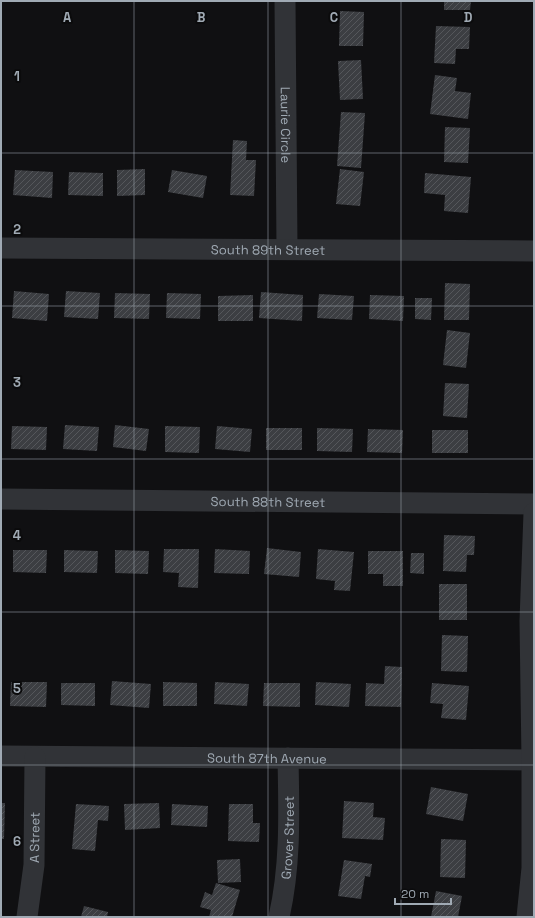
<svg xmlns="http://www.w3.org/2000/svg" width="535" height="918" viewBox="0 0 535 918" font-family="'Space Grotesk',sans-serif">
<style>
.building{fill:url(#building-hatch)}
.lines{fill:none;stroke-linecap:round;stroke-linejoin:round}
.street{stroke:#313337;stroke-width:21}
.grid{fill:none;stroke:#a0aab4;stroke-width:1;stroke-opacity:0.55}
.labels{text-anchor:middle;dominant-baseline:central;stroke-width:4;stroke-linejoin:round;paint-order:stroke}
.street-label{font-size:13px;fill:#a0aab4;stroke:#0b0b0c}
.grid-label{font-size:13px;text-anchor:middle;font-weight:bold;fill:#a0aab4;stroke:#0b0b0c;stroke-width:4;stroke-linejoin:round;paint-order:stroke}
</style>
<defs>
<pattern id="building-hatch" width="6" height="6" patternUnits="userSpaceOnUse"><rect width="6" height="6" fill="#3c3e42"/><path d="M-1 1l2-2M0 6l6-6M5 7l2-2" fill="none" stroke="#55575b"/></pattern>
</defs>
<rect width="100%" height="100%" fill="#101012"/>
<g class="building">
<polygon points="444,1 471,1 470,10 444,10"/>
<polygon points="340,11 364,12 363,46 339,46"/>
<polygon points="436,26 470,27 469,49 456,49 455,64 434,63"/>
<polygon points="361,60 363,99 340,100 338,61"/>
<polygon points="435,75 457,78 455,91 471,93 468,119 430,114"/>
<polygon points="341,112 365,113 361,168 337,166"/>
<polygon points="445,127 470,128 468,163 444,162"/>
<polygon points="233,140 247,141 246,160 256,160 254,196 230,195"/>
<polygon points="145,169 145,195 117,196 117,170"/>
<polygon points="340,169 364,172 360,206 336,204"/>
<polygon points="15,170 53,172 52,198 13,195"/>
<polygon points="172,170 207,176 203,198 168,192"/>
<polygon points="69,172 103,173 103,196 68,195"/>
<polygon points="425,173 471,177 468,213 444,211 445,195 424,193"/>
<polygon points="445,283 470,284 469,320 444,320"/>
<polygon points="14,291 49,294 47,321 12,318"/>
<polygon points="66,291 100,293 98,319 64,317"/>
<polygon points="261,292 303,295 302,321 259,318"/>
<polygon points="115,293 150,294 149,319 114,318"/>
<polygon points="167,293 201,294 200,319 166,318"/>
<polygon points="319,294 354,296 352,320 317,318"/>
<polygon points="253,295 253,321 218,321 218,296"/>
<polygon points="370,295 404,296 403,321 369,319"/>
<polygon points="415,298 432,298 431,320 415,319"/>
<polygon points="447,330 470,333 466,368 443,365"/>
<polygon points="445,383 469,384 467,418 443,416"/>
<polygon points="65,425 99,427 97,451 63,449"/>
<polygon points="115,425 149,429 146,451 113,447"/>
<polygon points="12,426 47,427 46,450 11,449"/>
<polygon points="165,426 200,427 199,453 165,452"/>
<polygon points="217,426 252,429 250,452 215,449"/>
<rect x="266" y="428" width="36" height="22"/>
<polygon points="317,428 353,429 352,452 317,451"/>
<polygon points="368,429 403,430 402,453 367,452"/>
<rect x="432" y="430" width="36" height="23"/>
<polygon points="444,535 475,536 474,555 467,555 466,572 443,571"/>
<polygon points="267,548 301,552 299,577 264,574"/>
<polygon points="164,549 199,549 198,588 178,587 179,573 163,572"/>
<polygon points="215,549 250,551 249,574 214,573"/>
<polygon points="318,549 354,552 350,591 334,590 335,581 316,579"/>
<polygon points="13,550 47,550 46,573 13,572"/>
<polygon points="64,550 98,551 97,573 64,572"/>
<polygon points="115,550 149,551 148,574 115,573"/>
<polygon points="368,551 403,551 403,586 383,586 383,574 368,574"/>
<polygon points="411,553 424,553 424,574 410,573"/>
<rect x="439" y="584" width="28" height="36"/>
<polygon points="442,635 468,636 467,672 441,671"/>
<polygon points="385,666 402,667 401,707 365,706 366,683 384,684"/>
<polygon points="112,681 151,684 149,708 110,705"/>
<polygon points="11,682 47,682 46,707 10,706"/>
<polygon points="163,682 197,683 197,706 163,706"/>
<polygon points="215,682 249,684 247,706 214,704"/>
<polygon points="316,682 351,684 349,707 315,705"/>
<polygon points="61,683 95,683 95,706 61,705"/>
<polygon points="264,683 300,683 300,707 263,706"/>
<polygon points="432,683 469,686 466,720 441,718 443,704 430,703"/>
<polygon points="431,787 468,794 463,821 426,814"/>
<polygon points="344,801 374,803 373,817 385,818 383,840 342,838"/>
<polygon points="1,803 5,803 4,839 1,839"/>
<polygon points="159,803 160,828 125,830 124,804"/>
<polygon points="76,804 109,806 108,821 98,820 95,851 72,849"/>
<polygon points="172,804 208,806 207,827 171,825"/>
<polygon points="229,804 253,804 253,823 260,823 259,842 228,841"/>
<polygon points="441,839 466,840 465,878 440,877"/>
<polygon points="240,859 241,882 218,883 217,860"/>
<polygon points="344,860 372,864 370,877 365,876 361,899 338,896"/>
<polygon points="216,883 240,890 232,917 209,917 211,910 200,907 205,892 212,895"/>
<polygon points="436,891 462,896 458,917 431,917"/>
<polygon points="84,906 108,912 107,917 81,917"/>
</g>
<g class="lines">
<g class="street">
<path id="s1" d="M285,1L287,249"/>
<path id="s2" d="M1,248L534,251"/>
<path id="s3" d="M1,499L534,504"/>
<path id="s4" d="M1,756L532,760"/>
<path id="s5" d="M27,917L34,865L35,757"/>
<path id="s6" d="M279,917C291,864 289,812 288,758"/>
<polyline points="527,917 532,868 532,760 530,621 534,513"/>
</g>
</g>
<path class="grid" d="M134,1V917M268,1V917M401,1V917M1,153H534M1,306H534M1,459H534M1,612H534M1,765H534"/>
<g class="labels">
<g class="street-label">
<text stroke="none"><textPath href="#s1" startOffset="124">Laurie Circle</textPath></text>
<text stroke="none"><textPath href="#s2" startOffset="267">South 89th Street</textPath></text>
<text stroke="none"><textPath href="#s3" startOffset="267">South 88th Street</textPath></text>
<text stroke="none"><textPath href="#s4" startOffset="266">South 87th Avenue</textPath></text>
<text stroke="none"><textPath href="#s5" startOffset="80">A Street</textPath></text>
<text stroke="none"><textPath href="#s6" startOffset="80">Grover Street</textPath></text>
</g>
</g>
<g class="grid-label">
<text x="67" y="22">A</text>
<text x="201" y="22">B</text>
<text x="334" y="22">C</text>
<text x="468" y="22">D</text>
<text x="17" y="81">1</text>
<text x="17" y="234">2</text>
<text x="17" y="387">3</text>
<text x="17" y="540">4</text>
<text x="17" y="693">5</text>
<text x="17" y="846">6</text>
</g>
<rect width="535" height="918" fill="none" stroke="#a0aab4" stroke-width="4"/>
<path d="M395 898v6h56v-6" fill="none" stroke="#a0aab4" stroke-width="2"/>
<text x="401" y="898" font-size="12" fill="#a0aab4" stroke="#0b0b0c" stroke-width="3" paint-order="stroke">20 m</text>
</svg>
